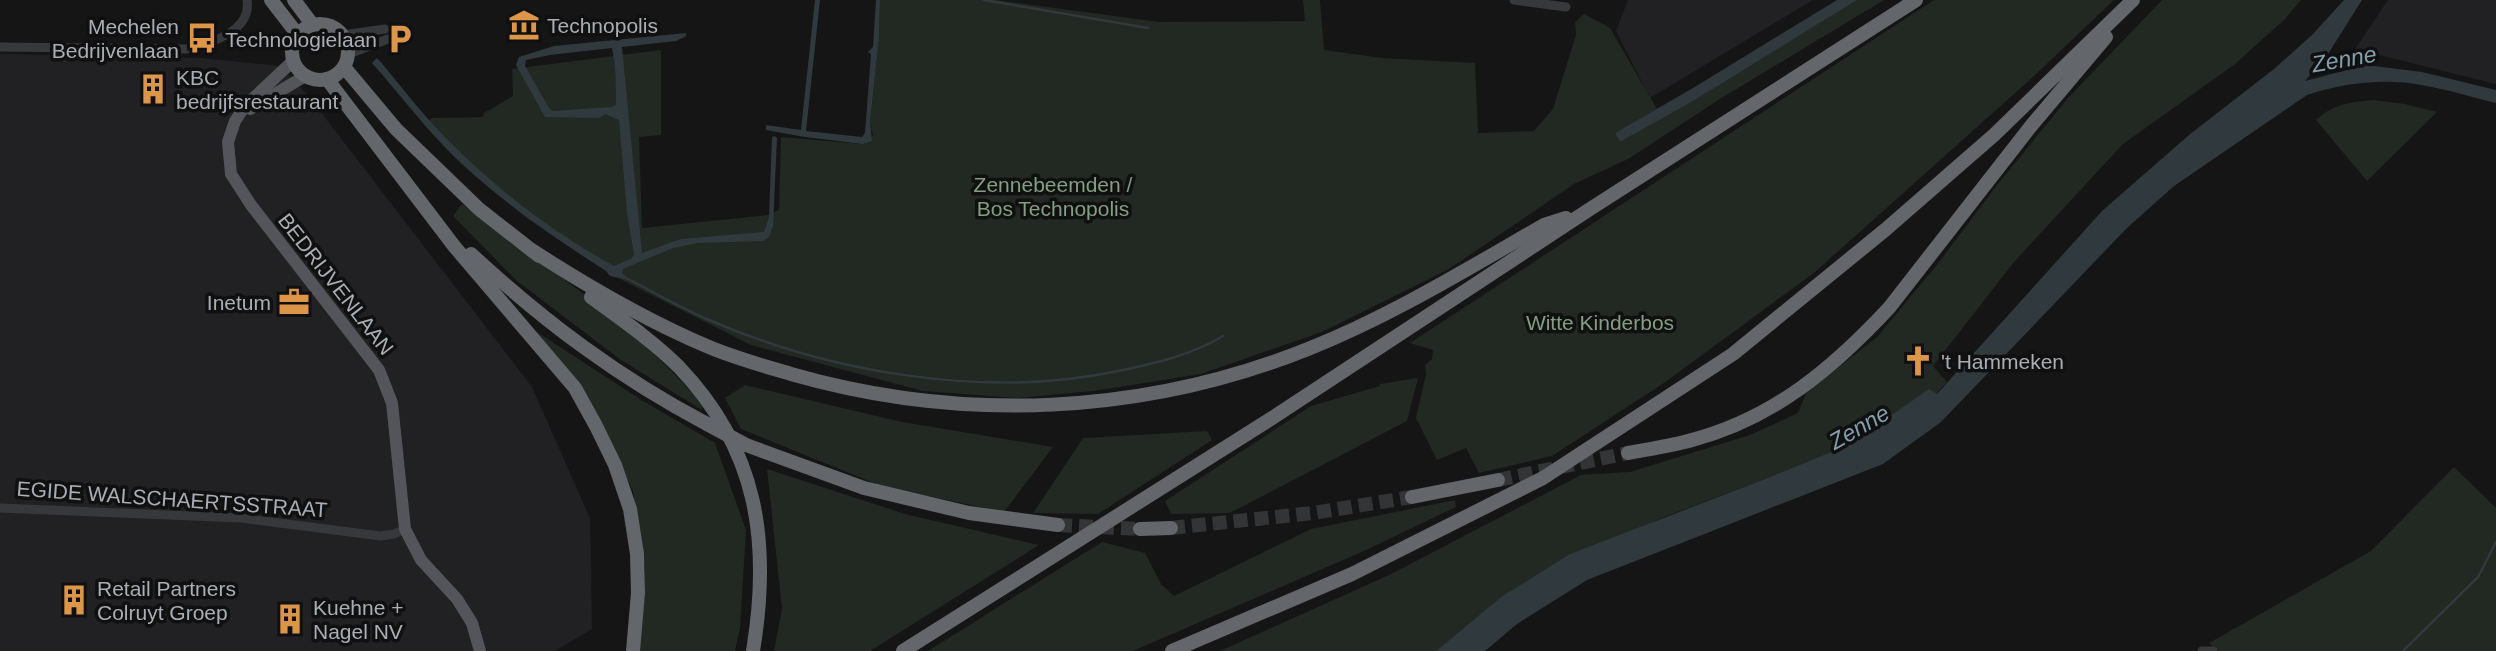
<svg xmlns="http://www.w3.org/2000/svg" width="2496" height="651" viewBox="0 0 2496 651" font-family="Arial,sans-serif">
<style>
.built{fill:#212123}
.green{fill:#222822}
.water{fill:#30393e;fill-rule:evenodd}
.lines{fill:none;stroke-linecap:round;stroke-linejoin:round}
.stream{stroke:#30393e;stroke-width:2.5}
.highway-tunnel{stroke:#333436;stroke-width:14;stroke-dasharray:14 7;stroke-linecap:butt}
.minor{stroke:#36383b;stroke-width:9}
.major{stroke:#53555a;stroke-width:12}
.highway{stroke:#63666b;stroke-width:14}
.highway-bridge{stroke:#63666b;stroke-width:14}
.labels{text-anchor:middle;dominant-baseline:central;stroke-width:7;stroke-linejoin:round;paint-order:stroke}
.poi-label{font-size:21px;fill:#a9aeb5;stroke:#101011;text-anchor:start}
.park-label{font-size:21px;fill:#849e82;stroke:#101011}
.street-label{font-size:21px;fill:#a9aeb5;stroke:#101011}
.water-label{font-size:23px;font-style:italic;fill:#849eac;stroke:#101011}
</style>
<rect width="100%" height="100%" fill="#151516"/>
<g class="built">
<polygon points="1628,0 1813,0 1650,98 1616,31"/>
<polygon points="2388,0 2496,0 2496,84 2355,49"/>
<polygon points="0,54 200,58 281,66 310,98 532,387 590,518 592,629 555,651 0,651"/>
</g>
<g class="green">
<polygon points="880,0 996,0 1159,22 1305,21 1303,0 1320,0 1324,50 1382,58 1475,63 1478,133 1534,131 1553,109 1576,35 1575,22 1584,14 1610,28 1657,109 1615,133 1620,142 1717,86 1857,0 1884,0 1720,99 1628,159 1574,184 1449,269 1322,332 1201,374 1094,391 1017,398 923,391 751,345 624,281 528,219 464,166 424,125 432,118 483,117 484,113 513,96 512,69 661,50 661,135 639,137 642,228 768,215 779,210 781,137 863,144 869,142 873,135 870,122 879,40"/>
<polygon points="1934,0 2114,0 2033,77 1815,272 1664,383 1552,456 1479,473 1466,448 1437,460 1416,418 1426,374 1425,365 1432,359 1433,350 1410,343"/>
<polygon points="2162,0 2301,0 2285,19 2235,64 2123,144 2014,262 1933,366 1947,382 1936,394 1928,390 1848,445 1765,479 1659,519 1501,597 1436,651 1220,651 1389,575 1581,475 1630,472 1750,435 1798,413 1806,393 1877,337 1936,266 1997,185 2068,98"/>
<path d="M2374,100L2405,104L2437,112L2367,181L2316,120C2332,104 2352,102 2374,100Z"/>
<path d="M462,204C544,266 637,325 702,405V410L621,360L517,281L453,216Z"/>
<polygon points="537,332 640,399 715,443 746,530 740,628 735,651 639,651 645,569 633,491 588,399"/>
<polygon points="1418,378 1407,421 1230,513 1171,514 1165,501 1311,406 1380,386 1380,384"/>
<polygon points="745,385 902,422 1053,447 1004,512 881,486 741,429 725,398"/>
<polygon points="1207,431 1212,440 1098,514 1033,513 1083,438"/>
<polygon points="2454,467 2496,508 2496,651 2218,651 2209,643 2371,551"/>
<polygon points="767,469 905,514 1039,545 870,651 774,651 782,609"/>
<polygon points="1455,500 1456,507 1364,551 1133,651 928,651 1102,542 1145,553 1161,584 1174,596 1311,529"/>
</g>
<g class="water">
<polygon points="815,0 820,0 806,131 862,137 865,133 871,54 868,52 873,47 876,0 880,0 879,39 870,122 872,141 863,144 805,137 766,130 766,125 801,130"/>
<polygon points="1837,0 1857,0 1698,98 1620,142 1615,133 1693,88"/>
<path d="M2344,0H2362L2328,54L2305,81L2366,65L2422,72L2496,90V103C2471,97 2446,89 2421,85C2385,78 2342,83 2307,95L2174,186L2127,228L1941,422L1883,464L1587,580L1517,624L1485,651H1436L1501,597L1570,554L1765,479L1848,445L1929,389L1937,394L2102,211L2189,135L2274,69L2312,35Z"/>
<path d="M686,33V36L676,41L622,47L642,253L681,239L764,232L769,217L772,137L775,136L777,138L773,226L769,237L763,241L698,243L673,248L623,269L622,273L626,276L623,279L610,276L606,271C556,239 506,205 462,164C429,133 402,97 372,63L377,58L380,61C396,80 411,100 428,119C481,177 545,228 614,266L632,258L634,254L627,213L619,120L605,114L599,118L545,117L516,65L519,57L554,46ZM612,48C616,67 616,86 616,105L611,107L553,111L549,108L525,66L526,60L550,55Z"/>
</g>
<g class="lines">
<g class="stream">
<polyline points="984,0 1148,28"/>
<path d="M624,277C652,291 680,308 709,320C832,373 986,399 1118,371C1153,364 1192,355 1223,336"/>
<polyline points="2403,651 2478,577 2496,542"/>
</g>
<g class="highway-tunnel">
<polyline points="1498,480 1628,453"/>
<polyline points="1058,525 1140,529"/>
<polyline points="1171,528 1313,513 1412,497"/>
</g>
<g class="minor">
<polyline points="1514,0 1566,7"/>
<polyline points="343,35 385,29"/>
<path d="M0,47L186,49C210,44 252,31 247,0"/>
<polyline points="349,54 393,37"/>
<polyline points="0,508 241,518 381,536 394,534 405,529"/>
<polyline points="2202,651 2213,651"/>
</g>
<g class="major">
<polyline points="293,61 245,106 235,121 228,142 231,174 251,205 379,370 392,403 405,529 421,560 457,599 472,623 480,651"/>
<polyline points="250,109 305,76"/>
</g>
<g class="highway">
<polyline points="271,0 298,35"/>
<polyline points="294,0 312,24"/>
<circle cx="320" cy="52" r="28"/>
<polyline points="344,67 396,129 479,209 539,256"/>
<polyline points="327,79 454,246 575,388 596,426 615,465 630,509 637,554 638,593 633,651"/>
<path d="M533,251C589,287 647,321 709,347C735,358 764,366 791,374C962,423 1143,415 1308,349C1391,316 1467,269 1544,225L1566,218"/>
<path d="M471,254C545,322 618,377 707,424"/>
<path d="M591,297C621,319 653,341 679,367C758,450 771,542 753,651"/>
<polyline points="746,445 864,488 969,513 1058,525"/>
<path d="M1628,453C1649,449 1671,446 1692,440C1774,418 1832,369 1889,308L2031,126L2106,37"/>
<polyline points="1412,497 1498,480"/>
<polyline points="1140,529 1171,528"/>
<polyline points="903,651 1269,420 1590,209 1916,0"/>
<polyline points="1172,651 1352,574 1543,478 1733,354 1885,230 1994,135 2133,0"/>
</g>
<polyline class="highway-bridge" points="707,424 746,445"/>
</g>
<defs>
<g id="museum-bare" transform="scale(2.415)"><path d="M0-6L6-3V-2H-6V-3ZM-5-1h2V3h-2ZM-1-1h2V3h-2ZM3-1h2V3H3ZM-6 4H6V6H-6Z" fill="#db9649" stroke="#101011" stroke-width="2.5" paint-order="stroke"/></g>
<g id="bus-bare" transform="scale(2.415)"><path d="M-5-6H5V4H4V6H2V4H-2V6H-4V4H-5ZM-3.5-4V0h7V-4ZM-3.5 1.2v1.5H-2V1.2ZM2 1.2v1.5H3.5V1.2Z" fill="#db9649" stroke="#101011" stroke-width="2.5" paint-order="stroke"/></g>
<g id="parking-bare" transform="scale(2.415)"><path d="M-3.5-5.5H1a3.5 3.5 0 0 1 0 7H-1V5.5H-3.5ZM-1-3.4V-.6H.8a1.4 1.4 0 0 0 0-2.8Z" fill="#db9649" stroke="#101011" stroke-width="2.5" paint-order="stroke"/></g>
<g id="building-bare" transform="scale(2.415)"><path d="M-4-6H4V6H1V3H-1V6H-4ZM-2.5-4.3h1.7v1.8h-1.7ZM.8-4.3h1.7v1.8H.8ZM-2.5-1h1.7V.8h-1.7ZM.8-1h1.7V.8H.8Z" fill="#db9649" stroke="#101011" stroke-width="2.5" paint-order="stroke"/></g>
<g id="office-bare" transform="scale(2.415)"><path d="M-6-3h4V-5.5h4V-3h4V5H-6ZM-1-4.5V-3h2v-1.5ZM-6 0V1H6V0Z" fill="#db9649" stroke="#101011" stroke-width="2.5" paint-order="stroke"/></g>
<g id="church-bare" transform="scale(2.415)"><path d="M-1.2-6h2.4v3.5h3.3v2.4h-3.3V6h-2.4V-.1h-3.3v-2.4h3.3Z" fill="#db9649" stroke="#101011" stroke-width="2.5" paint-order="stroke"/></g>
</defs>
<g fill-rule="evenodd">
<use href="#museum-bare" x="524" y="25"/>
<use href="#bus-bare" x="202" y="38"/>
<use href="#parking-bare" x="400" y="39"/>
<use href="#building-bare" x="153" y="89"/>
<use href="#office-bare" x="294" y="302"/>
<use href="#church-bare" x="1918" y="361"/>
<use href="#building-bare" x="74" y="600"/>
<use href="#building-bare" x="290" y="619"/>
</g>
<g class="labels">
<g class="poi-label">
<text x="547" y="25">Technopolis</text>
<text x="179" y="26" text-anchor="end">Mechelen<tspan x="179" dy="24">Bedrijvenlaan</tspan></text>
<text x="377" y="39" text-anchor="end">Technologielaan</text>
<text x="176" y="77">KBC<tspan x="176" dy="24">bedrijfsrestaurant</tspan></text>
<text x="271" y="302" text-anchor="end">Inetum</text>
<text x="1941" y="361">'t Hammeken</text>
<text x="97" y="588">Retail Partners<tspan x="97" dy="24">Colruyt Groep</tspan></text>
<text x="313" y="607">Kuehne +<tspan x="313" dy="24">Nagel NV</tspan></text>
</g>
<g class="park-label">
<text x="1053" y="184">Zennebeemden /<tspan x="1053" dy="24">Bos Technopolis</tspan></text>
<text x="1600" y="322">Witte Kinderbos</text>
</g>
<g class="street-label">
<text transform="translate(336 284) rotate(52)">BEDRIJVENLAAN</text>
<text transform="translate(172 499) rotate(4)">EGIDE WALSCHAERTSSTRAAT</text>
</g>
<g class="water-label">
<text transform="translate(2344 59) rotate(-10)">Zenne</text>
<text transform="translate(1859 427) rotate(-30)">Zenne</text>
</g>
</g>
</svg>
